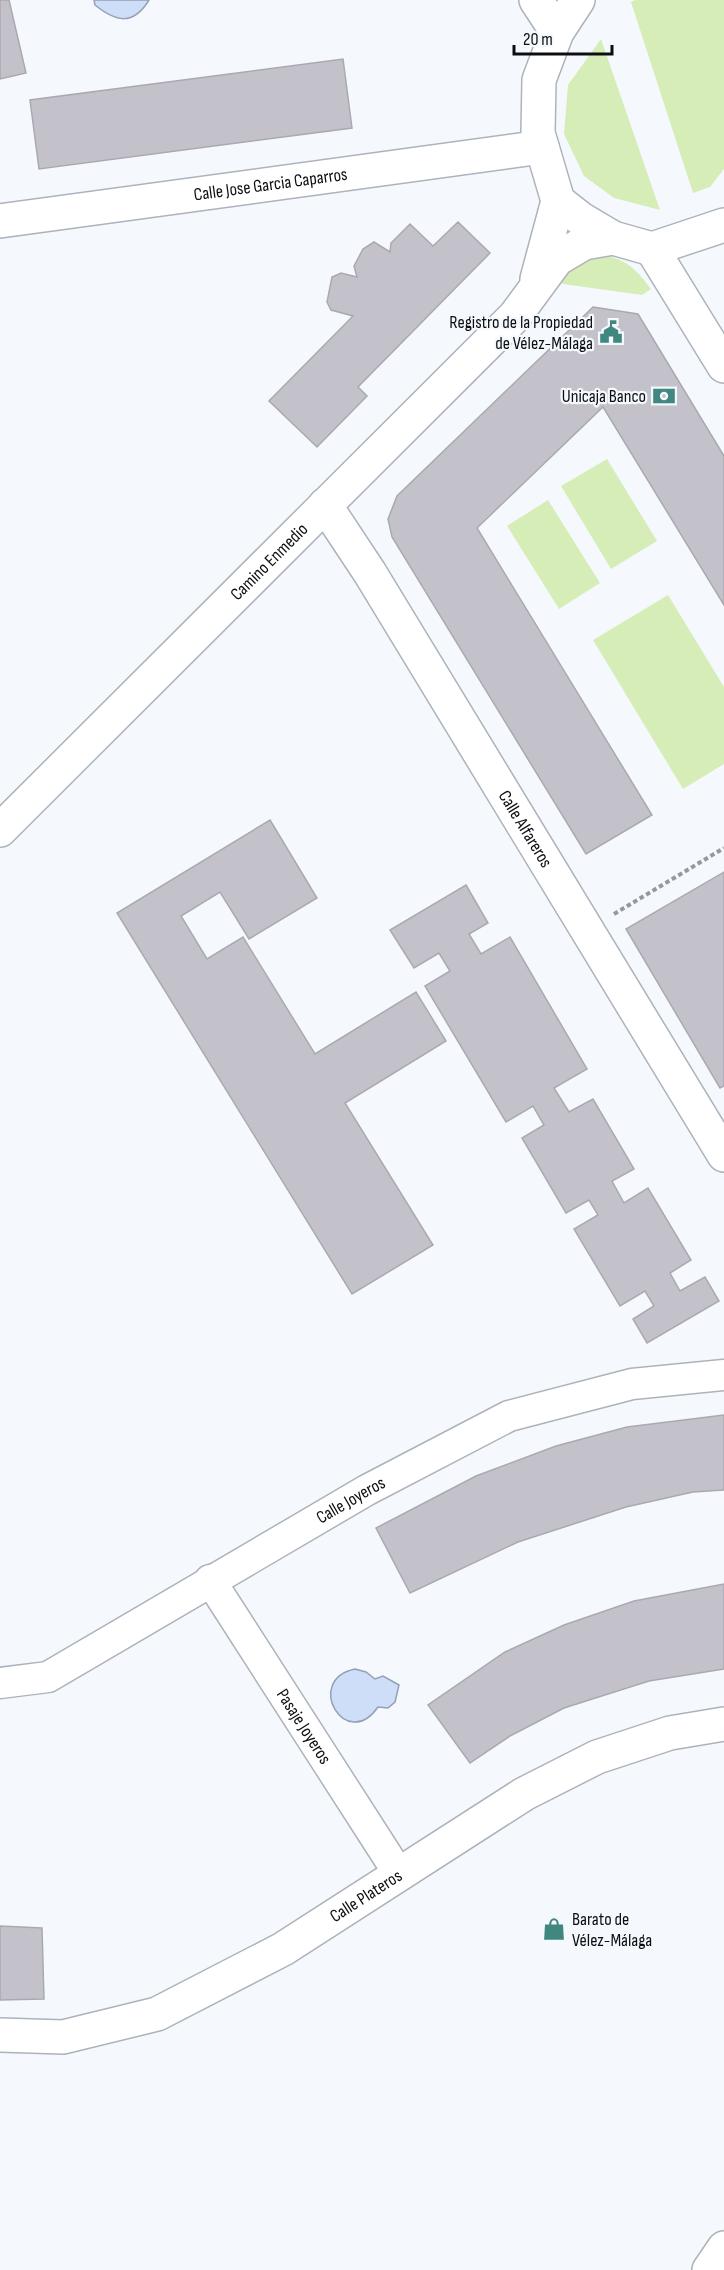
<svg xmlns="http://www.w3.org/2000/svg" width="724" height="2270" viewBox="0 0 724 2270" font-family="'Sofia Sans Condensed',sans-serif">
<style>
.green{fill:#d7edb8}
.water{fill:#cfdef8;stroke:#94a0b3;stroke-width:1.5}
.building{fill:#c3c2ca;stroke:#aaa9b1;stroke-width:1.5}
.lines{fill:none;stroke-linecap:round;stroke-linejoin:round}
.pedestrian-casing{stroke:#adb3bb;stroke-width:33}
.minor-casing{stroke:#adb3bb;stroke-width:36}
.tertiary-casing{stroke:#adb3bb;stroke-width:36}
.path{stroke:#95989c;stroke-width:4;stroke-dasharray:4.5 3;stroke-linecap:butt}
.pedestrian{stroke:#fff;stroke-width:30}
.minor{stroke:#fff;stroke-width:33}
.tertiary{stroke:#fff;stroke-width:33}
.labels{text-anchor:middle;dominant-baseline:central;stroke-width:4.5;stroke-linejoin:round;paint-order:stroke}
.street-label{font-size:18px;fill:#0c0e11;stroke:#f5f9fe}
.poi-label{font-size:18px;fill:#0c0e11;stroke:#f5f9fe;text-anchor:end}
</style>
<rect width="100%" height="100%" fill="#f5f9fe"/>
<g class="green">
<polygon points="635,0 724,0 724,169 710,187 693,193 631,2"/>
<polygon points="601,39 660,210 614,198 584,176 564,134 568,85"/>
<path d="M608,256C629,261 638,272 651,289L642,295L563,284L559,279L590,257Z"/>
<polygon points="607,459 657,541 611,569 561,486"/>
<polygon points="548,500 600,583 559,609 507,526"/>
<polygon points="668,595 724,687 724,764 683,789 593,640"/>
</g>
<g class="water">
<path d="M94,0H149C133,26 116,22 95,5Z"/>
<path d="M355,1669L366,1672L375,1679L383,1676L399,1685L395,1702L388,1708L378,1707C346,1753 303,1680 355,1669Z"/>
</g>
<g class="building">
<polygon points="0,0 9,0 26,73 0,79"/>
<polygon points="343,59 352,128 39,169 30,100"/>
<polygon points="458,222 490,253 358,387 367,396 317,447 269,401 353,316 331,310 327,302 332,277 341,273 357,277 354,266 363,249 374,242 390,252 391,243 410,224 433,246"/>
<polygon points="593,307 638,314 724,456 724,605 603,407 477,528 652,815 586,854 392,537 388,519 397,496"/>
<polygon points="270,820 317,898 249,939 220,892 181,916 207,959 243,937 315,1054 416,992 446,1041 345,1103 433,1245 352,1294 117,913"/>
<polygon points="724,872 724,1086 720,1088 626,929"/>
<polygon points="466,885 488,923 469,934 481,954 510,937 587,1069 554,1088 569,1112 593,1099 634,1169 612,1181 624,1203 648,1188 691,1260 670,1273 680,1291 705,1277 719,1301 647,1343 633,1319 654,1306 645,1291 620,1306 574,1229 598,1215 589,1200 566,1213 522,1138 544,1125 533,1106 506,1122 425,986 450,971 439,953 414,968 390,930"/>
<polygon points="724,1415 724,1490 693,1492 626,1507 518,1542 410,1593 376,1528 476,1476 556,1446 627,1427"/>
<polygon points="724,1584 724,1669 649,1681 564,1708 510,1736 470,1763 428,1705 505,1652 564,1625 634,1601"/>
<polygon points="0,1926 42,1928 44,1999 0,2000"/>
</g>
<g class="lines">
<g class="pedestrian-casing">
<g id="pedestrian">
<path id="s1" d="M210,1580L399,1874"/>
<path id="s2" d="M0,1683L48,1677L367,1490L509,1416L632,1384L724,1375"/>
</g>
</g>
<g class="minor-casing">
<g id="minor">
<path id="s3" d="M0,221L542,147"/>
<polyline points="537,279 558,201"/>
<path id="s4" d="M325,505L370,573L724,1155"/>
<path id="s5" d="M0,830L515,316L557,259L584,243L613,238"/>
<path id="s6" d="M0,2035L63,2037L157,2014L283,1949L524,1794L597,1757L670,1733L724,1724"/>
<polyline points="709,2270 724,2248"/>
</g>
</g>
<g class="tertiary-casing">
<g id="tertiary">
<polyline points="536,0 557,32"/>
<polyline points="578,0 557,32 539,80 538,133 558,201 581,219 613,238 652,249 724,225"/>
<polyline points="652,249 724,366"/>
</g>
</g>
<polyline class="path" points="614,914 724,848"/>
<use href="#pedestrian" class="pedestrian"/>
<use href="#minor" class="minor"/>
<use href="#tertiary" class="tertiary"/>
</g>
<defs>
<g id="civic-bare" transform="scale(1.8)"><path d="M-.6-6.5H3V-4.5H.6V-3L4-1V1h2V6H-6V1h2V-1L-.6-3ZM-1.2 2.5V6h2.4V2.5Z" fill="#408780" stroke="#f5f9fe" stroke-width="2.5" paint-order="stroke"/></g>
<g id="bank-bare" transform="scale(1.8)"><path d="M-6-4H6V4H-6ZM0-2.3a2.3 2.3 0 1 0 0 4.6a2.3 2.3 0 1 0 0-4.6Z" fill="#408780" stroke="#f5f9fe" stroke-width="2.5" paint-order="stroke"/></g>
<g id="shop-bare" transform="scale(1.8)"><path d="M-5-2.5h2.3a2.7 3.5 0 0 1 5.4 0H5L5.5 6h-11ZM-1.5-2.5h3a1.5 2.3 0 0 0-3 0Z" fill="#408780" stroke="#f5f9fe" stroke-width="2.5" paint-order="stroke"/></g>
</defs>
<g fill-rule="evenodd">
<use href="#civic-bare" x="611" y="332"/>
<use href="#bank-bare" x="664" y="396"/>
<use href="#shop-bare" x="554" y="1929"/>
</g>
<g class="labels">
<g class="street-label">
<text stroke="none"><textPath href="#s3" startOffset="273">Calle Jose Garcia Caparros</textPath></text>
<text stroke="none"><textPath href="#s5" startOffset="380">Camino Enmedio</textPath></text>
<text stroke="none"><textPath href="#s4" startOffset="381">Calle Alfareros</textPath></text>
<text stroke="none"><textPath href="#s2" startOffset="399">Calle Joyeros</textPath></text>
<text stroke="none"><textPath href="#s1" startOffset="174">Pasaje Joyeros</textPath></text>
<text stroke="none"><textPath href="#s6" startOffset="400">Calle Plateros</textPath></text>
</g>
<g class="poi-label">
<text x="593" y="322">Registro de la Propiedad<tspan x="593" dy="21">de Vélez-Málaga</tspan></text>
<text x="646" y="396">Unicaja Banco</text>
<text x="572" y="1919" text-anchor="start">Barato de<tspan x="572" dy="21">Vélez-Málaga</tspan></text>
</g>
</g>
<path d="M514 45v9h98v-9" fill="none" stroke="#0c0e11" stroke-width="3"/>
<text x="523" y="45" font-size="18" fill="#0c0e11" stroke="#f5f9fe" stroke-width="4.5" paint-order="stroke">20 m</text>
</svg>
